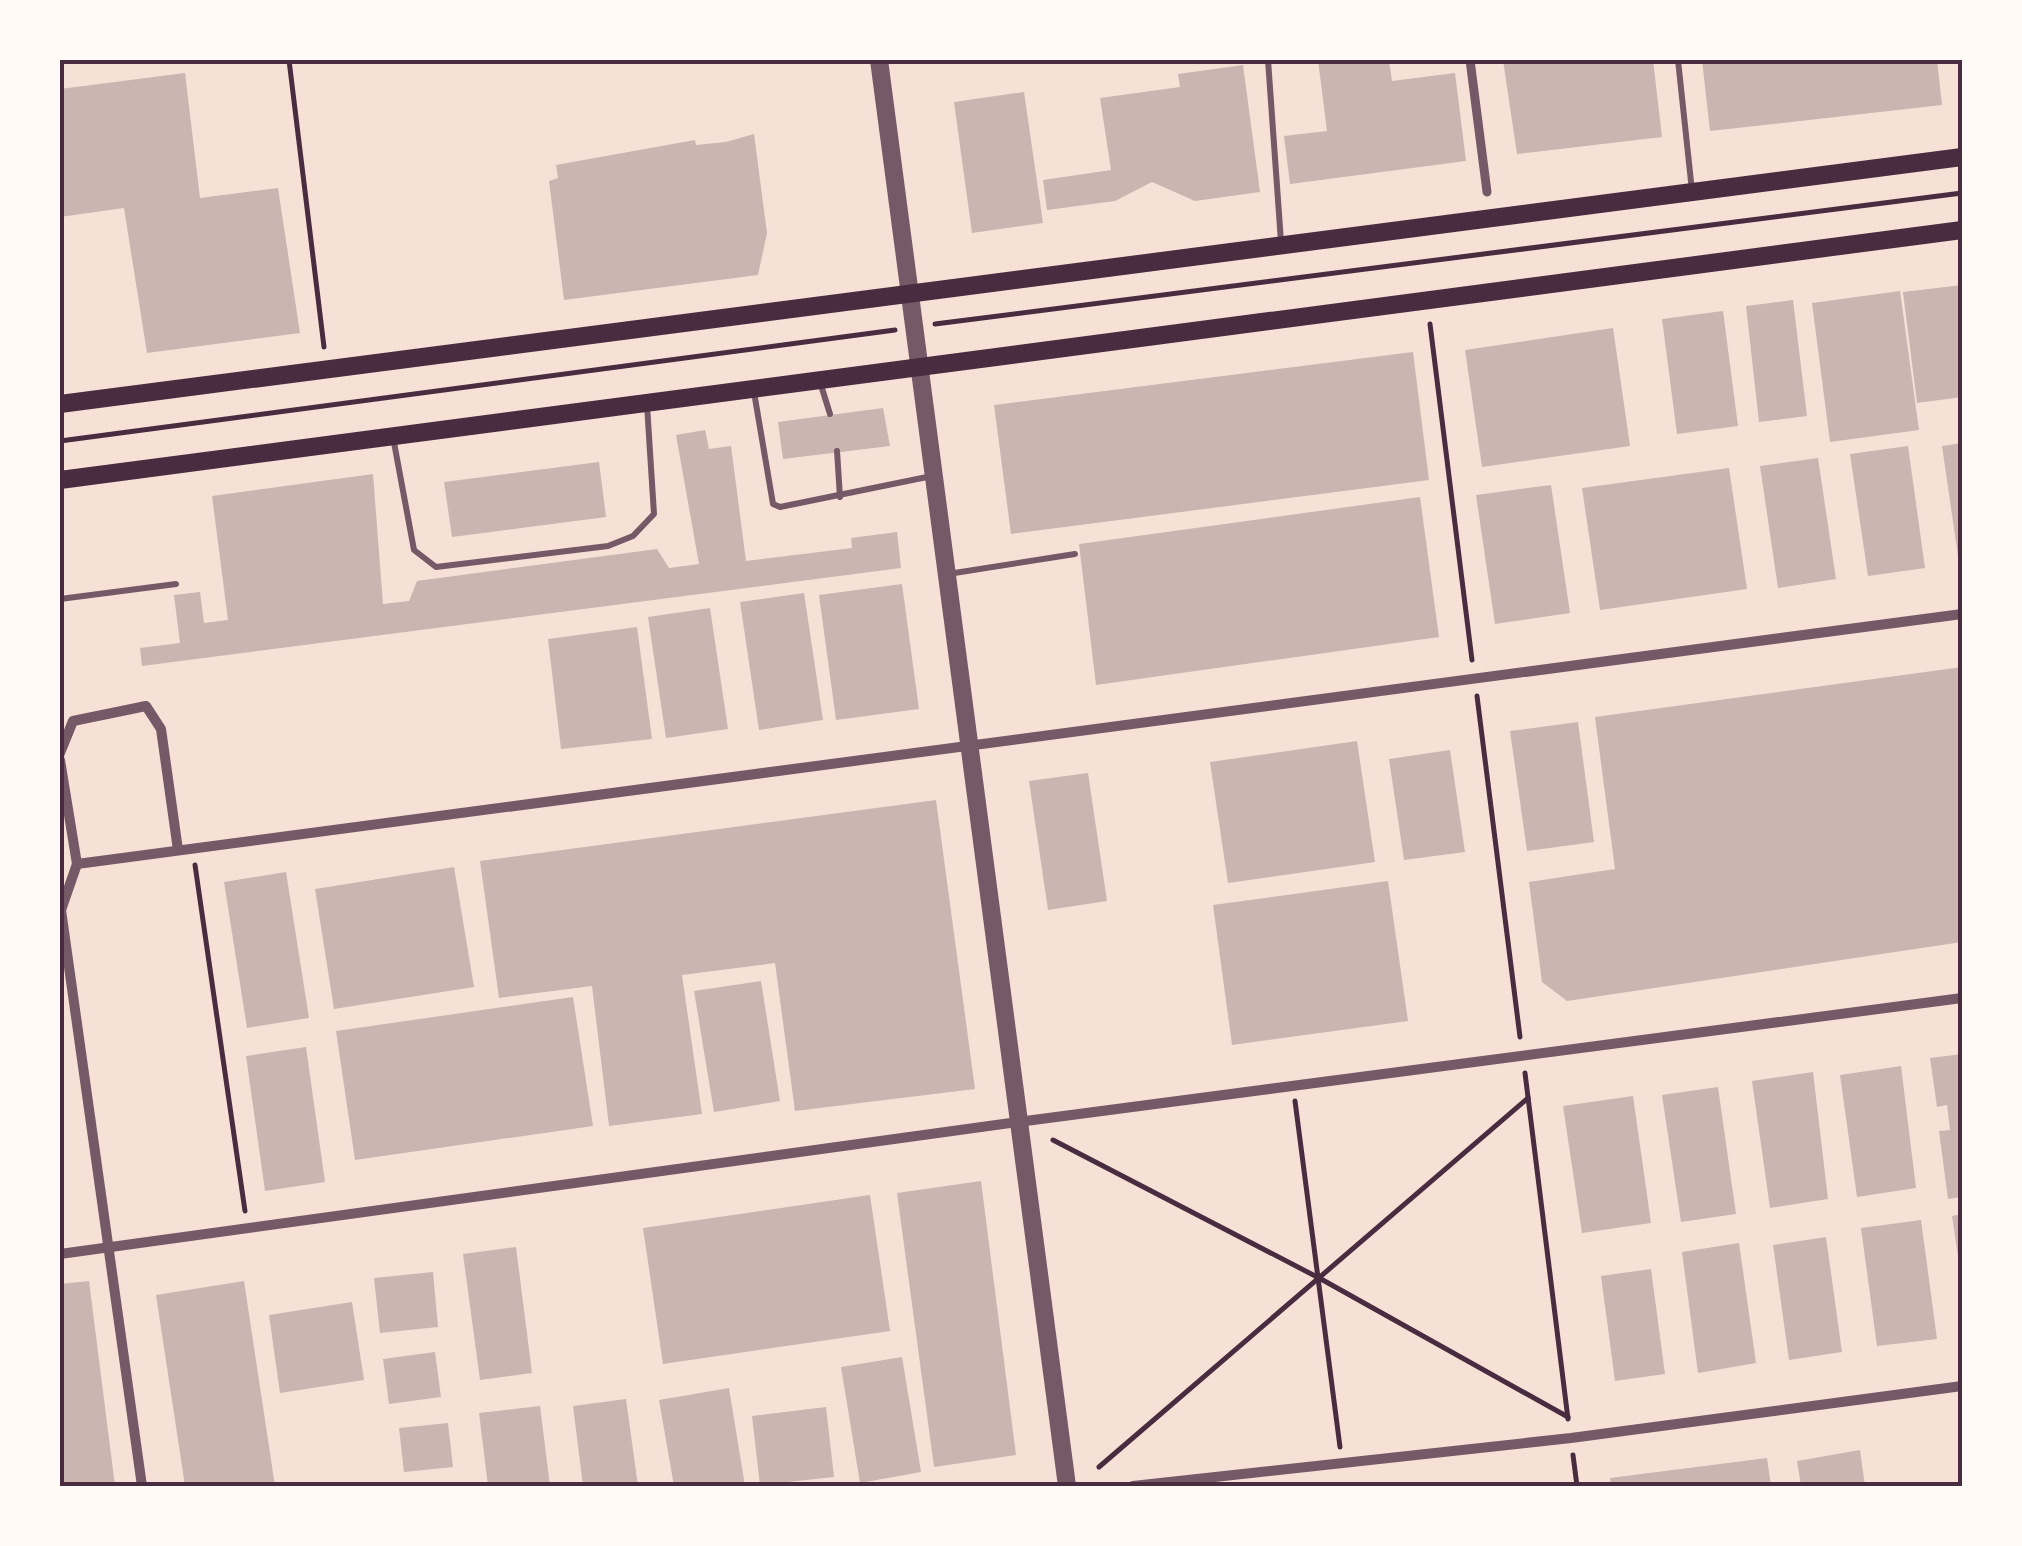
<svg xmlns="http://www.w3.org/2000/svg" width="2022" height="1546" viewBox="0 0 2022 1546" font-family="'IBM Plex Serif',serif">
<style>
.building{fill:#ccb4b1}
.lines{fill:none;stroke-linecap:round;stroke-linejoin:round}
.path{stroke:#4a2c40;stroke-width:5}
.service{stroke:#755966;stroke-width:6}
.pedestrian{stroke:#755966;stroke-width:9}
.minor{stroke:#755966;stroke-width:10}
.tertiary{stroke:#755966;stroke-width:18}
.secondary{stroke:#4a2c40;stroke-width:18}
.neatline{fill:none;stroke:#4a2c40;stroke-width:4}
</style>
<rect width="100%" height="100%" fill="#f7e1d7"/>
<g class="building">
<polygon points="1318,60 1389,60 1392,81 1455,73 1466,161 1290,184 1284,136 1327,131"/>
<polygon points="1503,60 1653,60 1662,137 1517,154"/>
<polygon points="1702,60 1937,60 1942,105 1710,131"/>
<polygon points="1243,65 1260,192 1195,201 1152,182 1115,201 1047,210 1043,180 1111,170 1100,98 1180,87 1178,74"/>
<polygon points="185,73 200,198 278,188 300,333 147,353 124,208 60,217 60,89"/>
<polygon points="1024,92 1043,223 972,233 954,102"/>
<polygon points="754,134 767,233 758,275 564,300 549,181 558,178 556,165 695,140 696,145 726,142"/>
<polygon points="1962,285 1962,397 1917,403 1903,292"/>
<polygon points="1900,291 1919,430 1830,442 1812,303"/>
<polygon points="1793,300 1807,416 1759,422 1746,306"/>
<polygon points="1723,311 1738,426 1677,434 1662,319"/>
<polygon points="1613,328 1630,446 1482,467 1465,350"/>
<polygon points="1413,352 1429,480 1011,534 994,405"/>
<polygon points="883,408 890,446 783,459 778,422"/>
<polygon points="705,430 709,449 731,446 746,561 852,548 851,538 897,532 901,568 142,666 140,648 180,643 174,595 200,592 204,623 228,620 212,496 373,474 383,604 409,601 417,581 657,549 669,568 699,564 676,435"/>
<polygon points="1962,443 1962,563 1959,563 1942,446"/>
<polygon points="1908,446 1925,568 1868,576 1850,454"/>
<polygon points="1818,458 1836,579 1778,588 1760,466"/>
<polygon points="599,462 606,517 452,537 444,482"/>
<polygon points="1729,468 1747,589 1600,610 1582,488"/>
<polygon points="1551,485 1570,613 1495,624 1476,495"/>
<polygon points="1420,497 1439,637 1096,685 1079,544"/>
<polygon points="902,584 919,709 836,720 819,595"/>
<polygon points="804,593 823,720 759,730 740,602"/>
<polygon points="710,608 728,729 666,738 648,617"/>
<polygon points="637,627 652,739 561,749 548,639"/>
<polygon points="1962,667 1962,942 1567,1001 1542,982 1529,882 1615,869 1595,717"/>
<polygon points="1578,722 1594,842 1527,851 1510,731"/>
<polygon points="1357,741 1375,862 1228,883 1210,762"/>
<polygon points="1450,750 1465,852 1404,860 1389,759"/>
<polygon points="1088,773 1107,901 1048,910 1029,781"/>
<polygon points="936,800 975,1089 795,1111 775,963 682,975 702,1114 609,1126 592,986 499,998 480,861"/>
<polygon points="454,867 474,987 334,1009 315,889"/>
<polygon points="286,872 309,1018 247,1028 224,882"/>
<polygon points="1388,881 1408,1021 1232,1045 1213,905"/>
<polygon points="761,981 780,1101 714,1112 694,991"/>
<polygon points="573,997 593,1126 355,1160 336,1031"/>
<polygon points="306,1047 325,1182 265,1191 246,1056"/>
<polygon points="1962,1054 1962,1197 1948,1199 1939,1131 1950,1130 1947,1105 1937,1107 1930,1058"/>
<polygon points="1901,1066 1916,1188 1857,1197 1840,1075"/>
<polygon points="1813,1072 1828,1199 1770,1208 1752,1081"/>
<polygon points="1718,1087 1736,1214 1681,1222 1662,1095"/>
<polygon points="1633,1096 1651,1223 1582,1233 1563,1106"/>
<polygon points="981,1181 1016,1455 934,1467 897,1193"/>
<polygon points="870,1195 890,1331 663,1364 643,1228"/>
<polygon points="1962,1214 1962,1269 1960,1269 1952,1216"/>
<polygon points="1921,1220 1937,1339 1877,1346 1861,1228"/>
<polygon points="1826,1237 1842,1352 1789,1360 1773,1245"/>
<polygon points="1739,1243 1756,1363 1698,1373 1682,1252"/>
<polygon points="516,1247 532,1373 480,1380 463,1254"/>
<polygon points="1651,1269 1665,1374 1615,1381 1601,1276"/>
<polygon points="433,1272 438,1327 380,1333 374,1278"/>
<polygon points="89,1281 115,1486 60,1486 60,1284"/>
<polygon points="244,1281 275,1486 185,1486 156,1295"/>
<polygon points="352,1302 364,1380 280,1393 269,1315"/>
<polygon points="435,1352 441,1397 389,1404 383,1359"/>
<polygon points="902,1357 921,1472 860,1483 841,1367"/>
<polygon points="729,1388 745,1486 674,1486 659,1400"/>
<polygon points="626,1399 638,1486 583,1486 573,1406"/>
<polygon points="540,1406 550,1486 488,1486 479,1413"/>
<polygon points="826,1407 834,1477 760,1485 752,1416"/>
<polygon points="448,1423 453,1467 404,1472 399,1428"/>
<polygon points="1860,1450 1865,1486 1801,1486 1797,1461"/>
<polygon points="1767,1458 1771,1486 1611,1486 1610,1478"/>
</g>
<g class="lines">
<g class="path">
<polyline points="289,60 324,347"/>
<polyline points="935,324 1962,193"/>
<polyline points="1430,324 1472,660"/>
<polyline points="60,441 895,330"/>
<polyline points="1477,696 1520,1037"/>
<polyline points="195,865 245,1211"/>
<polyline points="1525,1073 1568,1419"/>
<polyline points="1295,1101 1340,1447"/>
<polyline points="1053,1140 1321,1279 1568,1417"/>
<polyline points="1573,1455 1577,1486"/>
<polyline points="1099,1467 1528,1098"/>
</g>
<g class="service">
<polyline points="1268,60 1281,242"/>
<polyline points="1678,60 1692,191"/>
<polyline points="820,382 830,414"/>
<polyline points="754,392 773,504 780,507 932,476"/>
<polyline points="393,437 414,550 436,567 608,546 633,536 654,514 647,405"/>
<polyline points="837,451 840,497"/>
<polyline points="948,574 1075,554"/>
<polyline points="60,599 176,584"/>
</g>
<polyline class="pedestrian" points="1470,60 1487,192"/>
<g class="minor">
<polyline points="60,753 73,721 146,706 161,729 178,850"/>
<polyline points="60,760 77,864 61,910 142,1486"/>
<polyline points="77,864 1962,614"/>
<polyline points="60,1254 1018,1122 1962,998"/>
<polyline points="1133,1486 1571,1438 1962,1386"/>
</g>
<polyline class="tertiary" points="879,60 1067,1486"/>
<g class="secondary">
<polyline points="60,404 1962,157"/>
<polyline points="60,480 1962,230"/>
</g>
</g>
<rect width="2022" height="1546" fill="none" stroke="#fffaf5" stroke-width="125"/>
<rect x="62" y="62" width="1898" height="1422" class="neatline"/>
</svg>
